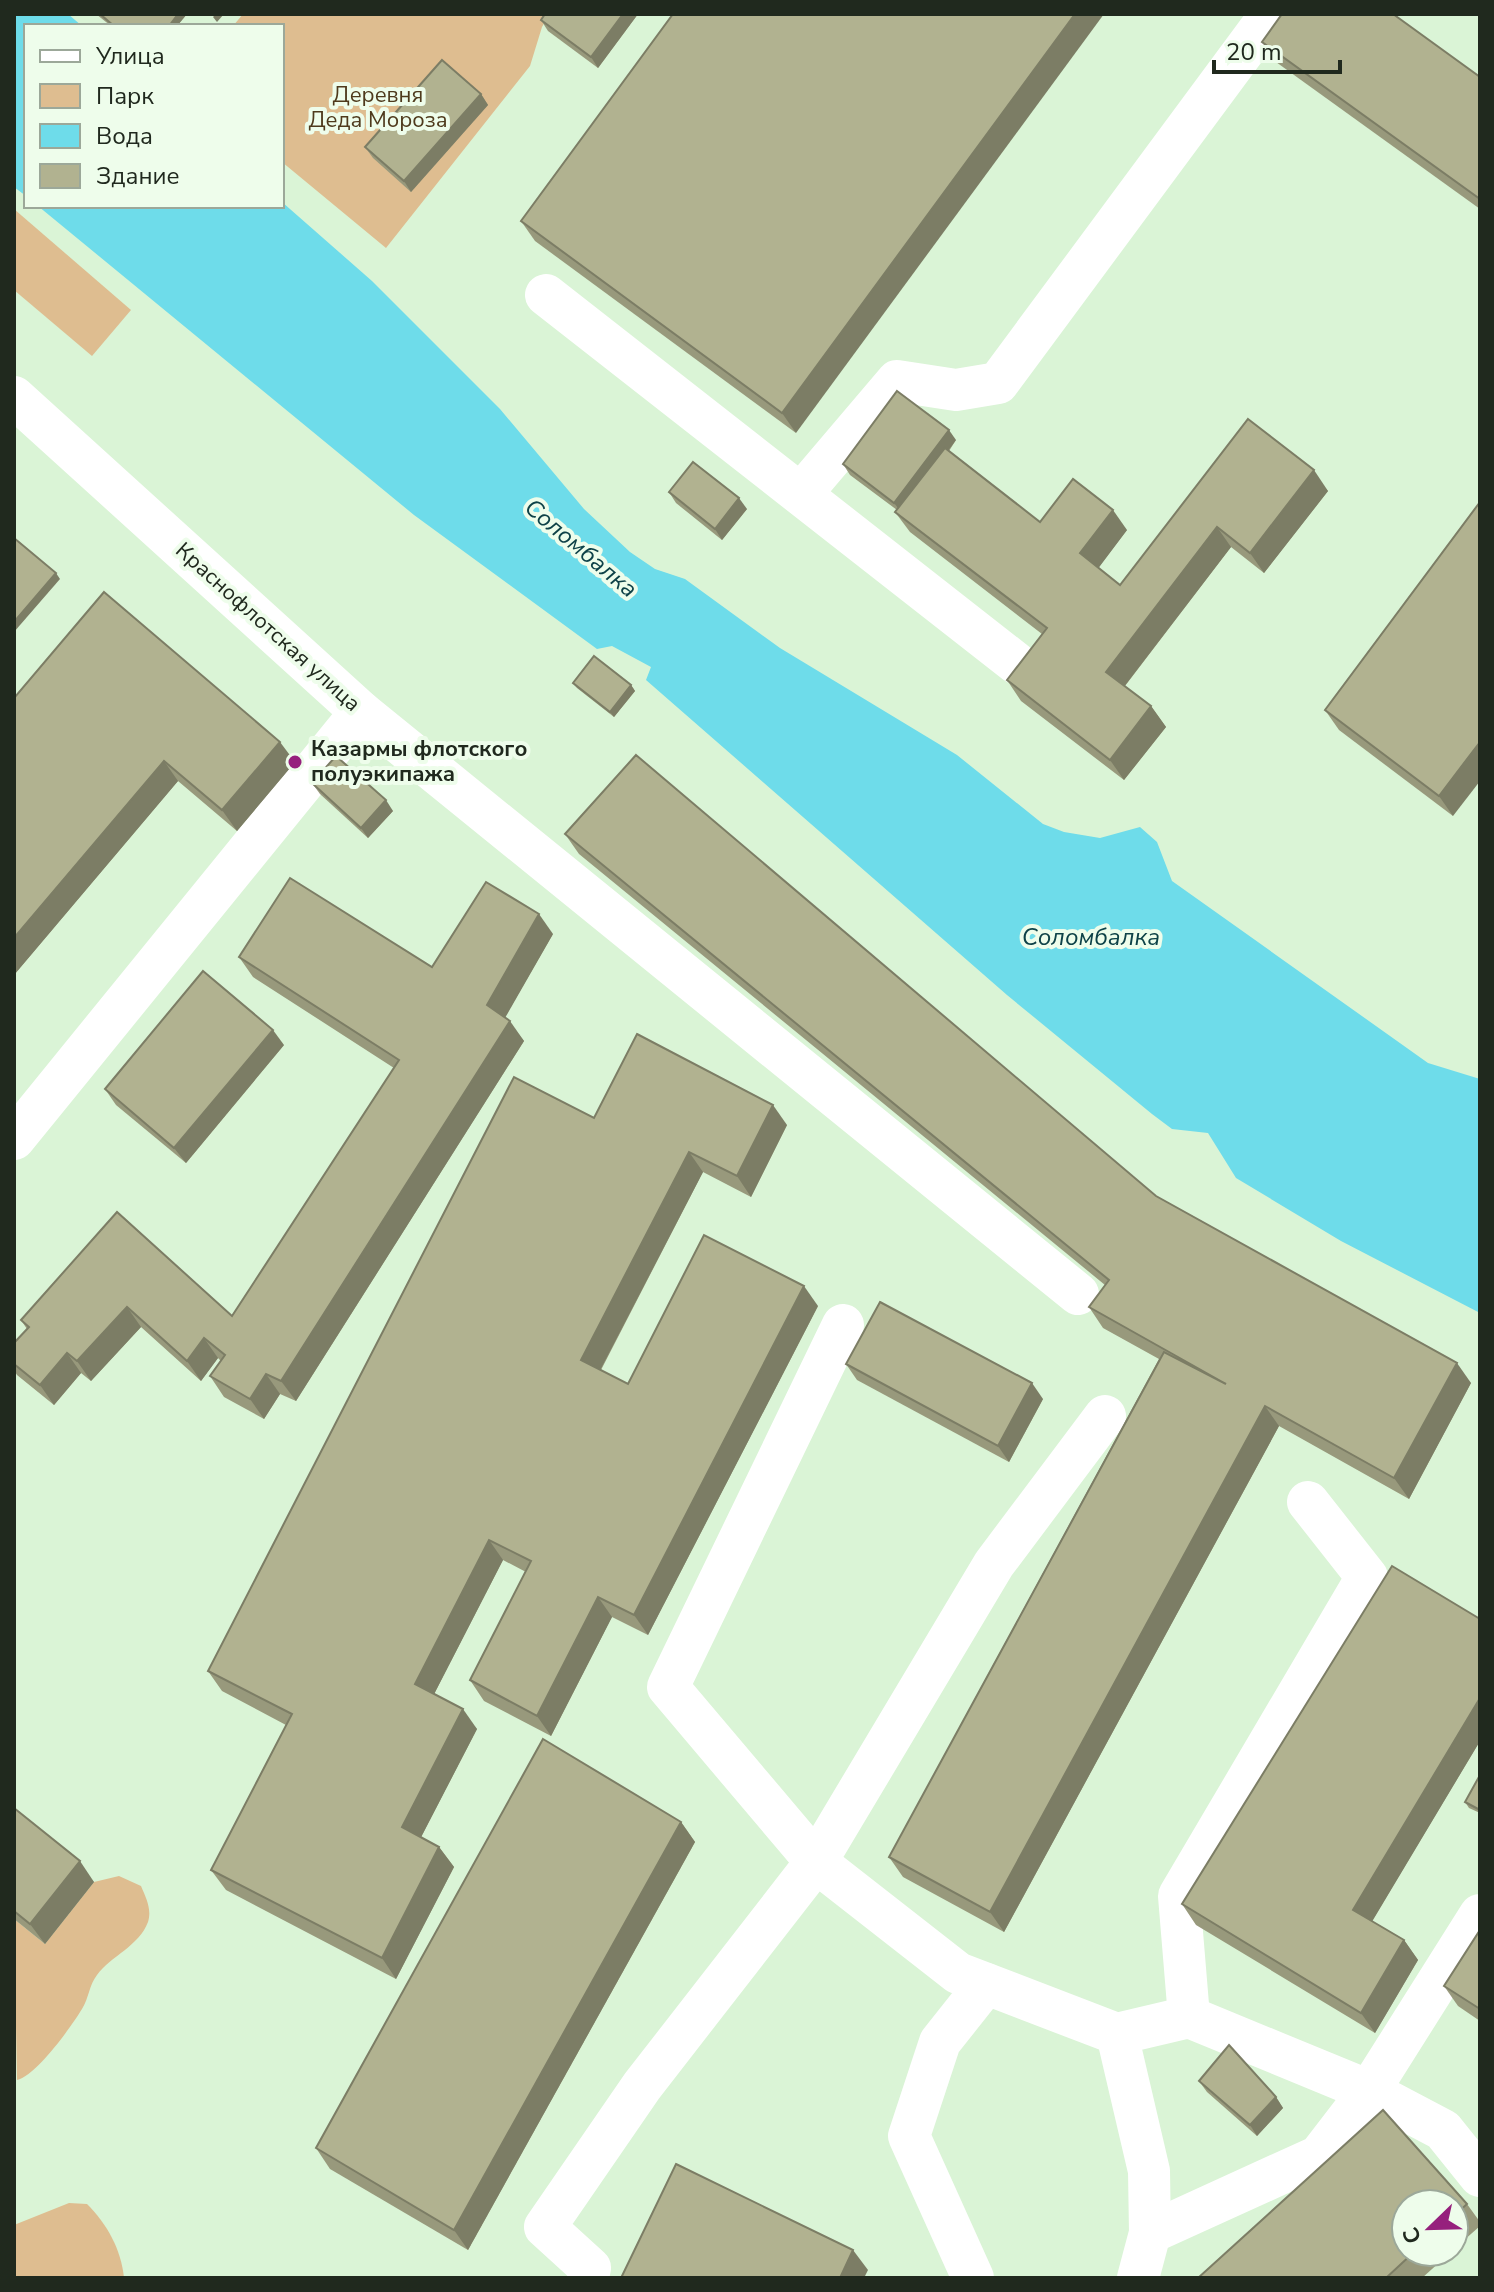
<svg xmlns="http://www.w3.org/2000/svg" width="1494" height="2292" viewBox="0 0 1494 2292" font-family="'Nunito Sans',sans-serif">
<style>
.green{fill:#debd90}
.water{fill:#6edcea}
.lines{fill:none;stroke-linecap:round;stroke-linejoin:round}
.minor{stroke:#fff;stroke-width:42}
.wall{fill:#98997c}
.shaded-wall{fill:#7c7d65}
.building{fill:#b1b290;stroke:#7c7d65;stroke-width:2}
.poi-dot{fill:#96207d;stroke:#eefdeb;stroke-width:3}
.labels{text-anchor:middle;dominant-baseline:central;stroke-width:8;stroke-linejoin:round;paint-order:stroke}
.park-label{font-size:22px;fill:#4e3a1c;stroke:#eefdeb}
.street-label{font-size:22px;fill:#20291e;stroke:#eefdeb}
.poi-label{font-size:22px;font-weight:bold;fill:#20291e;stroke:#eefdeb;text-anchor:start}
.water-label{font-size:24px;font-style:italic;fill:#0e4248;stroke:#eefdeb}
</style>
<rect width="100%" height="100%" fill="#daf4d6"/>
<g class="green">
<polygon points="243,14 549,14 542,27 530,66 386,248 282,162 282,26 233,26"/>
<polygon points="14,209 131,310 92,356 14,290"/>
<path d="M119,1876L141,1886C146,1898 152,1909 148,1922C139,1946 111,1956 97,1975C89,1985 89,1998 82,2009C71,2027 36,2076 17,2080L14,1919L45,1944L94,1882Z"/>
<path d="M69,2203L87,2204C107,2224 121,2249 124,2278H14V2225Z"/>
</g>
<g class="water">
<polygon points="14,14 68,14 82,26 26,26 26,196 14,187"/>
<polygon points="282,202 372,281 500,409 584,509 630,552 655,569 685,579 780,648 957,755 1043,824 1064,832 1100,838 1140,827 1157,842 1172,881 1428,1063 1480,1079 1480,1313 1341,1241 1236,1178 1208,1133 1172,1129 1152,1114 1007,995 646,680 651,667 612,646 597,649 414,515 38,206 282,206"/>
</g>
<g class="lines">
<g class="minor">
<polyline points="546,295 1016,663"/>
<polyline points="14,397 361,712 1078,1294"/>
<polyline points="801,494 897,381 956,390 998,383 1271,14"/>
<polyline points="14,1139 361,712"/>
<polyline points="1105,1416 994,1564 816,1862 958,1973 1117,2034 1189,2017 1369,2091 1443,2130 1480,2176"/>
<polyline points="1189,2017 1179,1896 1367,1577 1308,1502"/>
<polyline points="1117,2034 1149,2171 1150,2233 1138,2278"/>
<polyline points="1150,2233 1319,2156 1369,2091 1480,1915"/>
<polyline points="588,2278 590,2268 545,2227 642,2086 816,1862 668,1687 843,1325"/>
<polyline points="973,2278 909,2136 940,2042 986,1984"/>
</g>
</g>
<g class="wall">
<polygon points="96,14 187,14 177,26 111,26"/>
<polygon points="545,14 638,14 598,68 548,31 541,20"/>
<polygon points="673,14 796,433 535,241 521,221"/>
<polygon points="1262,42 1480,77 1480,209 1276,62"/>
<polygon points="481,94 488,105 411,192 373,158 365,147"/>
<polygon points="1248,419 1328,491 1264,573 1231,547 1125,686 1151,706 1166,727 1124,780 1021,701 1007,680 1042,634 910,532 895,512 897,510 850,475 843,464 956,440 949,451 1040,522 1127,530 1098,568 1120,585"/>
<polygon points="669,492 747,509 722,540 676,503"/>
<polygon points="1480,502 1453,816 1339,730 1325,710"/>
<polygon points="573,683 631,685 635,691 614,717 577,688"/>
<polygon points="14,698 295,762 237,831 178,781 14,975"/>
<polygon points="312,783 393,811 368,838 320,794"/>
<polygon points="565,834 1156,1196 1471,1383 1409,1499 1279,1426 1004,1932 903,1877 889,1857 1159,1359 1103,1328 1089,1307 1105,1285 579,854"/>
<polygon points="553,934 505,1017 524,1041 296,1401 280,1394 264,1419 224,1397 210,1376 221,1361 218,1358 201,1381 141,1327 91,1381 81,1373 54,1405 17,1375 14,1370 14,1343 27,1329 21,1320 117,1212 232,1316 394,1068 253,977 239,957 432,967"/>
<polygon points="284,1045 186,1163 116,1105 105,1089"/>
<polygon points="594,1118 787,1125 751,1197 703,1172 601,1370 628,1384 818,1306 648,1635 612,1617 551,1736 484,1701 470,1680 526,1572 503,1560 434,1694 477,1729 421,1837 439,1847 454,1867 396,1979 226,1890 211,1870 286,1725 222,1691 208,1671"/>
<polygon points="846,1364 1043,1399 1009,1462 857,1380"/>
<polygon points="1480,1619 1480,1741 1372,1921 1404,1940 1418,1960 1375,2033 1196,1925 1182,1904"/>
<polygon points="1480,1775 1480,1813 1469,1808 1465,1802"/>
<polygon points="14,1808 94,1882 45,1944 14,1919"/>
<polygon points="681,1822 695,1842 468,2250 330,2169 316,2148"/>
<polygon points="1480,1930 1480,2021 1458,2006 1444,1986"/>
<polygon points="1199,2081 1276,2097 1283,2108 1257,2136 1207,2092"/>
<polygon points="1383,2110 1467,2204 1480,2222 1480,2226 1454,2249 1454,2204 1406,2204 1406,2252 1451,2252 1422,2278 1198,2278"/>
</g>
<g class="shaded-wall">
<polygon points="178,14 187,14 177,26 169,26"/>
<polygon points="216,14 224,14 217,22 213,17"/>
<polygon points="623,14 638,14 598,68 591,57"/>
<polygon points="1075,14 1104,14 796,433 782,413"/>
<polygon points="481,94 488,105 411,192 404,181"/>
<polygon points="949,430 956,440 902,513 894,503"/>
<polygon points="1314,470 1328,491 1264,573 1250,553"/>
<polygon points="739,498 747,509 722,540 715,529"/>
<polygon points="1113,510 1127,530 1094,574 1080,553"/>
<polygon points="1217,527 1231,547 1120,692 1106,672"/>
<polygon points="56,573 60,579 14,632 14,622"/>
<polygon points="631,685 635,691 614,717 610,712"/>
<polygon points="1151,706 1166,727 1124,780 1110,760"/>
<polygon points="280,742 295,762 237,831 222,810"/>
<polygon points="1480,742 1480,781 1453,816 1439,796"/>
<polygon points="164,761 178,781 14,975 14,938"/>
<polygon points="386,800 393,811 368,838 361,828"/>
<polygon points="539,914 553,934 501,1025 487,1005"/>
<polygon points="510,1021 524,1041 296,1401 281,1381"/>
<polygon points="273,1030 284,1045 186,1163 174,1148"/>
<polygon points="773,1105 787,1125 751,1197 737,1176"/>
<polygon points="689,1152 703,1172 595,1380 581,1360"/>
<polygon points="804,1286 818,1306 648,1635 634,1615"/>
<polygon points="127,1307 141,1327 91,1381 77,1361"/>
<polygon points="204,1338 218,1358 201,1381 187,1361"/>
<polygon points="67,1353 81,1373 54,1405 40,1385"/>
<polygon points="1457,1363 1471,1383 1409,1499 1394,1478"/>
<polygon points="266,1374 280,1394 264,1419 250,1399"/>
<polygon points="1032,1383 1043,1399 1009,1462 998,1446"/>
<polygon points="1265,1406 1279,1426 1004,1932 990,1912"/>
<polygon points="489,1540 503,1560 429,1704 415,1684"/>
<polygon points="598,1597 612,1617 551,1736 537,1716"/>
<polygon points="1480,1698 1480,1741 1367,1930 1353,1910"/>
<polygon points="463,1709 477,1729 416,1847 402,1827"/>
<polygon points="681,1822 695,1842 468,2250 454,2230"/>
<polygon points="439,1847 454,1867 396,1979 382,1958"/>
<polygon points="80,1861 94,1882 45,1944 30,1924"/>
<polygon points="1404,1940 1418,1960 1375,2033 1361,2013"/>
<polygon points="1276,2097 1283,2108 1257,2136 1250,2125"/>
<polygon points="853,2250 868,2270 864,2278 840,2278"/>
</g>
<g class="building">
<polygon points="100,14 178,14 169,26 114,26"/>
<polygon points="545,14 623,14 591,57 541,20"/>
<polygon points="673,14 1075,14 782,413 521,221"/>
<polygon points="1282,14 1393,14 1480,77 1480,199 1262,42"/>
<polygon points="442,60 481,94 404,181 365,147"/>
<polygon points="897,391 949,430 894,503 843,464"/>
<polygon points="1248,419 1314,470 1250,553 1217,527 1106,672 1151,706 1110,760 1007,680 1047,628 895,512 945,448 1040,522 1073,479 1113,510 1080,553 1120,585"/>
<polygon points="693,462 739,498 715,529 669,492"/>
<polygon points="1480,502 1480,742 1439,796 1325,710"/>
<polygon points="14,538 56,573 14,622"/>
<polygon points="104,592 280,742 222,810 164,761 14,938 14,698"/>
<polygon points="594,656 631,685 610,712 573,683"/>
<polygon points="636,755 1156,1196 1457,1363 1394,1478 1265,1406 990,1912 889,1857 1164,1352 1226,1384 1089,1307 1109,1280 565,834"/>
<polygon points="336,756 386,800 361,828 312,783"/>
<polygon points="290,878 432,967 486,882 539,914 487,1005 510,1021 281,1381 266,1374 250,1399 210,1376 225,1355 204,1338 187,1361 127,1307 77,1361 67,1353 40,1385 14,1364 14,1343 29,1327 21,1320 117,1212 232,1316 399,1060 239,957"/>
<polygon points="203,971 273,1030 174,1148 105,1089"/>
<polygon points="637,1034 773,1105 737,1176 689,1152 581,1360 628,1384 704,1235 804,1286 634,1615 598,1597 537,1716 470,1680 531,1561 489,1540 415,1684 463,1709 402,1827 439,1847 382,1958 211,1870 292,1714 208,1671 514,1077 594,1118"/>
<polygon points="880,1302 1032,1383 998,1446 846,1364"/>
<polygon points="1392,1566 1480,1619 1480,1698 1353,1910 1404,1940 1361,2013 1182,1904"/>
<polygon points="543,1739 681,1822 454,2230 316,2148"/>
<polygon points="1480,1775 1480,1810 1465,1802"/>
<polygon points="14,1808 80,1861 30,1924 14,1911"/>
<polygon points="1480,1930 1480,2009 1444,1986"/>
<polygon points="1229,2045 1276,2097 1250,2125 1199,2081"/>
<polygon points="1383,2110 1467,2204 1454,2216 1454,2204 1406,2204 1406,2252 1414,2252 1386,2278 1198,2278"/>
<polygon points="676,2164 853,2250 840,2278 621,2278"/>
</g>
<circle class="poi-dot" cx="295" cy="762" r="8"/>
<g class="labels">
<g class="park-label">
<text x="378" y="95">Деревня<tspan x="378" dy="25">Деда Мороза</tspan></text>
</g>
<g class="street-label">
<text transform="translate(268 627) rotate(42)">Краснофлотская улица</text>
</g>
<g class="poi-label">
<text x="311" y="749">Казармы флотского<tspan x="311" dy="25">полуэкипажа</tspan></text>
</g>
<g class="water-label">
<text transform="translate(581 548) rotate(40)">Соломбалка</text>
<text x="1091" y="937">Соломбалка</text>
</g>
</g>
<rect width="1494" height="2292" fill="none" stroke="#20291e" stroke-width="32"/>
<rect x="24" y="24" width="260" height="184" fill="#eefdeb" stroke="#9ca899" stroke-width="2"/>
<rect x="40" y="50" width="40" height="12" fill="#ffffff" stroke="#9ca899" stroke-width="2"/>
<text x="96" y="64" font-size="24" fill="#20291e">Улица</text>
<rect x="40" y="84" width="40" height="24" fill="#debd90" stroke="#9ca899" stroke-width="2"/>
<text x="96" y="104" font-size="24" fill="#20291e">Парк</text>
<rect x="40" y="124" width="40" height="24" fill="#6edcea" stroke="#9ca899" stroke-width="2"/>
<text x="96" y="144" font-size="24" fill="#20291e">Вода</text>
<rect x="40" y="164" width="40" height="24" fill="#b1b290" stroke="#9ca899" stroke-width="2"/>
<text x="96" y="184" font-size="24" fill="#20291e">Здание</text>
<g transform="translate(1430 2228) rotate(247)"><circle r="38" fill="#eefdeb" stroke="#9ca899" stroke-width="2"/>
<path d="M0-6L14 30L0 20L-14 30Z" fill="#96207d"/>
<text y="-12" font-size="22" font-weight="bold" text-anchor="middle" fill="#20291e">С</text>
</g>
<path d="M1214 60v12h126v-12" fill="none" stroke="#20291e" stroke-width="4"/>
<text x="1226" y="60" font-size="24" fill="#20291e" stroke="#eefdeb" stroke-width="6" paint-order="stroke">20 m</text>
</svg>
